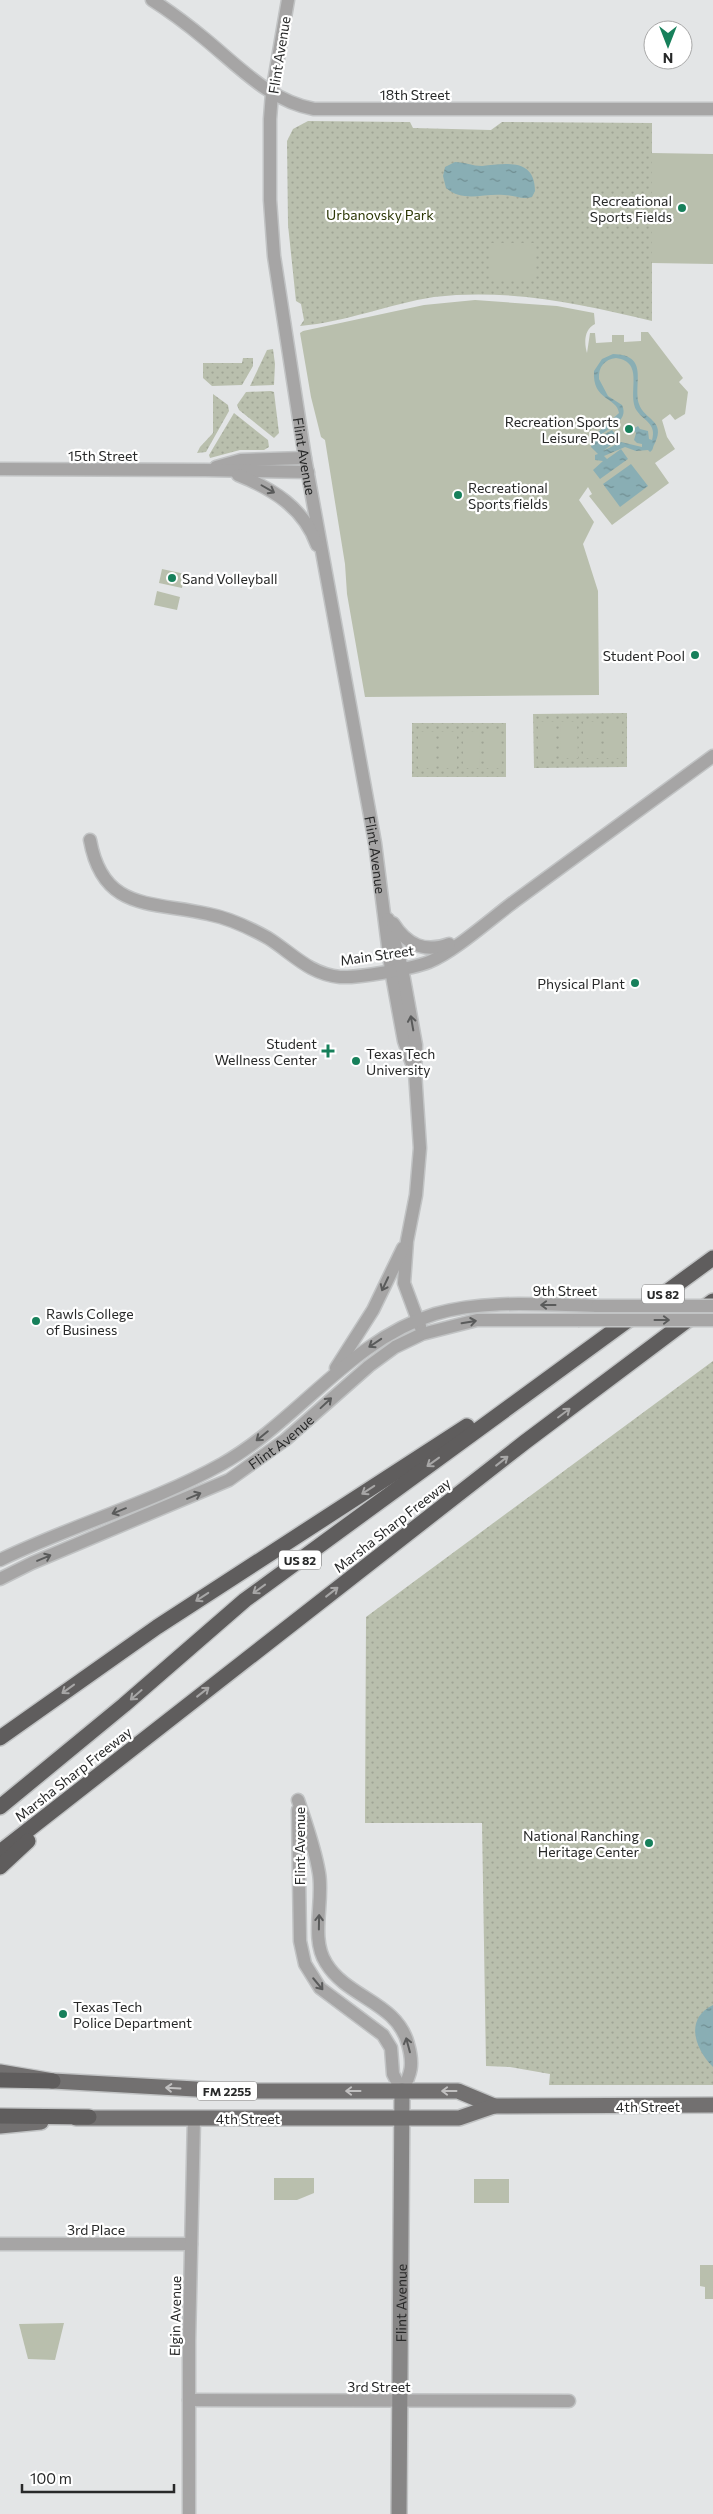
<svg xmlns="http://www.w3.org/2000/svg" width="713" height="2514" viewBox="0 0 713 2514" font-family="Commissioner,sans-serif">
<style>
.grass{fill:url(#grass-dots)}
.pitch{fill:#b9bfad}
.water{fill:url(#water-ripples);fill-rule:evenodd}
.lines{fill:none;stroke-linecap:round;stroke-linejoin:round}
.street-casing{stroke:#c1c3c4;stroke-width:15}
.secondary-casing{stroke:#c1c3c4;stroke-width:18}
.primary-casing{stroke:#c1c3c4;stroke-width:18}
.highway-casing{stroke:#c1c3c4;stroke-width:18}
.street{stroke:#a6a5a5;stroke-width:12}
.secondary{stroke:#878686;stroke-width:15}
.primary{stroke:#727070;stroke-width:15}
.highway{stroke:#5f5d5d;stroke-width:15}
.street-bridge-casing{stroke:#c1c3c4;stroke-width:15;stroke-linecap:butt}
.street-bridge{stroke:#a6a5a5;stroke-width:12}
.oneway{stroke:#5a5b5b}
.oneway2{stroke:#a7a6a6}
.oneway3{stroke:#c0bfbf}
.poi-dot{fill:#17805b;stroke:#fff;stroke-width:2}
.labels{text-anchor:middle;dominant-baseline:central;stroke-width:4.5;stroke-linejoin:round;paint-order:stroke}
.shield{fill:#fff;stroke:#686969;stroke-width:1}
.shield-label{font-size:12px;font-weight:bold;fill:#282929}
.street-label{font-size:14px;fill:#282929;stroke:#fff}
.poi-label{font-size:14px;fill:#282929;stroke:#fff;text-anchor:end}
.park-label{font-size:14px;fill:#2c3705;stroke:#fff}
</style>
<defs>
<pattern id="grass-dots" width="8" height="8" patternUnits="userSpaceOnUse" patternTransform="scale(1.25)"><rect width="8" height="8" fill="#b9bfad"/><path d="M2 2h.1M6 6h.1" fill="none" stroke="#9fa495" stroke-width="1.8" stroke-linecap="round"/></pattern>
<pattern id="water-ripples" width="26" height="14" patternUnits="userSpaceOnUse" patternTransform="scale(1.25)"><rect width="26" height="14" fill="#89aeb4"/><path d="M2 4q2-2 4 0t4 0M15 11q2-2 4 0t4 0" fill="none" stroke="#708e92"/></pattern>
</defs>
<rect width="100%" height="100%" fill="#e3e5e6"/>
<g class="grass">
<path d="M308,121L406,122H410L413,128L491,130L502,122L652,123V321C581,304 508,288 434,297C389,304 346,322 300,326L304,320L301,304L296,301L288,225L287,141L293,129Z"/>
<polygon points="273,349 275,364 274,385 250,386 267,350"/>
<polygon points="243,358 253,358 253,366 242,385 212,386 203,378 203,363 242,363"/>
<polygon points="271,391 274,392 279,433 274,438 239,410 237,405 246,392"/>
<polygon points="213,394 228,405 229,411 206,452 197,453 200,447 213,433"/>
<polygon points="234,413 268,440 269,447 264,450 240,450 210,458 209,455"/>
<polygon points="627,713 627,767 534,768 533,714"/>
<rect x="412" y="723" width="94" height="54"/>
<polygon points="713,1361 713,2085 549,2085 550,2074 510,2067 486,2066 482,1823 365,1823 366,1617"/>
</g>
<g class="pitch">
<polygon points="652,153 713,154 713,264 652,263"/>
<rect x="489" y="243" width="45" height="37"/>
<path d="M475,300L557,306L594,313L595,324C584,329 584,343 587,353L590,333H595L596,343L612,342V335H624V342L641,341V332H648L683,378L679,382L688,392L685,414L675,420L670,414L662,420L667,437L675,449L655,463L669,483L612,525L589,496L592,494L588,487L579,500L594,522L583,544L598,591L599,695L365,697L347,594L345,564L325,440L321,437L311,397L300,333L303,331L424,305Z"/>
<polygon points="162,569 185,574 182,588 159,583"/>
<polygon points="157,591 180,597 177,610 154,605"/>
<rect x="605" y="721" width="17" height="37"/>
<rect x="538" y="722" width="17" height="37"/>
<polygon points="560,722 577,722 578,758 561,758"/>
<rect x="583" y="722" width="17" height="36"/>
<polygon points="479,731 480,768 463,768 463,732"/>
<polygon points="485,731 501,731 502,768 485,768"/>
<rect x="418" y="732" width="17" height="36"/>
<rect x="440" y="732" width="17" height="36"/>
<polygon points="274,2178 314,2178 314,2193 297,2200 274,2200"/>
<rect x="474" y="2179" width="35" height="24"/>
<polygon points="700,2265 713,2265 713,2299 705,2299 705,2287 700,2286"/>
<polygon points="64,2323 55,2360 28,2359 19,2324"/>
</g>
<g class="water">
<path d="M455,162C464,162 473,166 482,166C504,164 535,157 535,191L532,197C522,200 514,195 504,195C483,193 464,203 446,188L443,176L445,167Z"/>
<path d="M613,354C650,355 633,383 639,404C644,420 666,420 655,443C652,448 654,449 650,452L648,450L636,451L625,447L604,456L607,459L621,449L628,459L600,479L593,470L603,461L595,460V455L598,454L591,447L592,438L619,413C617,397 592,401 594,371L602,359ZM616,358C646,362 626,394 637,411C644,421 657,424 652,440L649,439L648,431L640,429L638,426L633,429L636,433L634,440L637,443L642,444V447L621,442L603,451L619,439L612,430L596,439C606,428 630,422 622,405L608,396L599,379C598,367 605,359 616,358Z"/>
<polygon points="631,464 648,486 620,507 603,484"/>
<path d="M713,2005V2067C695,2049 684,2019 713,2005Z"/>
</g>
<g class="lines">
<g class="street-casing">
<g id="street">
<path d="M152,0C171,12 188,25 205,39C238,66 271,102 314,109H713"/>
<path id="s1" d="M288,0L272,93L270,119V200L274,256L305,458L375,843L391,970L404,1041L415,1072"/>
<polyline points="216,467 241,460 305,458"/>
<polyline points="0,469 206,470 308,472"/>
<path d="M238,475C273,489 304,508 317,545"/>
<path d="M90,840C103,912 152,901 208,914C229,918 250,928 268,938C292,953 309,974 340,977C358,978 411,969 429,962C454,952 492,918 515,901C581,853 647,804 713,756"/>
<polyline points="388,919 402,968 416,1045 415,1072 420,1148 416,1195 407,1241 404,1283 420,1326"/>
<path d="M393,923C407,945 425,953 449,944"/>
<polyline points="336,1368 373,1310 403,1248"/>
<path d="M0,1560C72,1525 152,1503 222,1464C298,1421 350,1340 435,1314C486,1299 544,1305 597,1306"/>
<path id="s2" d="M0,1579L32,1563L229,1480L285,1440L369,1366L395,1347L422,1334L477,1320H578"/>
<path d="M298,1800C306,1824 315,1848 319,1873C324,1902 310,1938 326,1963C347,1998 397,2002 408,2044C414,2065 411,2074 402,2091"/>
<polyline points="298,1810 300,1941 305,1964 320,1988 383,2035 391,2048 393,2074 402,2091"/>
<polyline points="0,2244 191,2244"/>
<polyline points="189,2400 569,2401"/>
<polyline points="189,2514 189,2341 194,2118"/>
</g>
</g>
<g class="secondary-casing">
<g id="secondary">
<path id="s3" d="M399,2514L402,2091"/>
</g>
</g>
<g class="primary-casing">
<g id="primary">
<polyline points="0,2072 53,2081 231,2091 458,2091 494,2106"/>
<polyline points="76,2118 459,2118 494,2106 713,2105"/>
<polyline points="0,2126 41,2122"/>
</g>
</g>
<g class="highway-casing">
<g id="highway">
<polyline points="0,1738 157,1627 467,1426"/>
<polyline points="0,1807 124,1705 245,1600 713,1258"/>
<polyline points="0,1852 525,1442 713,1301"/>
<polyline points="0,1867 28,1841"/>
<polyline points="0,2080 53,2081"/>
<polyline points="0,2116 89,2117"/>
</g>
</g>
<use href="#street" class="street"/>
<use href="#secondary" class="secondary"/>
<use href="#primary" class="primary"/>
<use href="#highway" class="highway"/>
<g class="street-bridge-casing">
<g id="street-bridge">
<polyline points="597,1306 713,1306"/>
<polyline points="578,1320 713,1320"/>
</g>
</g>
<use href="#street-bridge" class="street-bridge"/>
</g>
<defs><path id="oneway-shaft" d="M-6 0H5M1.5-3L5.5 0L1.5 3" fill="none" stroke-width="1.6" stroke-linecap="round" stroke-linejoin="round" transform="scale(1.25)"/></defs>
<g class="oneway">
<use href="#oneway-shaft" transform="translate(268 489) rotate(30)"/>
<use href="#oneway-shaft" transform="translate(412 1023) rotate(-100)"/>
<use href="#oneway-shaft" transform="translate(385 1284) rotate(115)"/>
<use href="#oneway-shaft" transform="translate(548 1305) rotate(-180)"/>
<use href="#oneway-shaft" transform="translate(662 1320)"/>
<use href="#oneway-shaft" transform="translate(469 1322) rotate(-9)"/>
<use href="#oneway-shaft" transform="translate(375 1343) rotate(146)"/>
<use href="#oneway-shaft" transform="translate(326 1403) rotate(-43)"/>
<use href="#oneway-shaft" transform="translate(262 1436) rotate(141)"/>
<use href="#oneway-shaft" transform="translate(194 1496) rotate(-23)"/>
<use href="#oneway-shaft" transform="translate(119 1511) rotate(158)"/>
<use href="#oneway-shaft" transform="translate(44 1558) rotate(-23)"/>
<use href="#oneway-shaft" transform="translate(319 1922) rotate(-89)"/>
<use href="#oneway-shaft" transform="translate(318 1984) rotate(50)"/>
<use href="#oneway-shaft" transform="translate(408 2045) rotate(-105)"/>
</g>
<g class="oneway2">
<use href="#oneway-shaft" transform="translate(564 1413) rotate(-37)"/>
<use href="#oneway-shaft" transform="translate(502 1461) rotate(-38)"/>
<use href="#oneway-shaft" transform="translate(433 1462) rotate(144)"/>
<use href="#oneway-shaft" transform="translate(368 1490) rotate(147)"/>
<use href="#oneway-shaft" transform="translate(259 1589) rotate(144)"/>
<use href="#oneway-shaft" transform="translate(332 1592) rotate(-38)"/>
<use href="#oneway-shaft" transform="translate(202 1597) rotate(147)"/>
<use href="#oneway-shaft" transform="translate(68 1689) rotate(144)"/>
<use href="#oneway-shaft" transform="translate(203 1692) rotate(-38)"/>
<use href="#oneway-shaft" transform="translate(136 1695) rotate(139)"/>
</g>
<g class="oneway3">
<use href="#oneway-shaft" transform="translate(173 2088) rotate(-177)"/>
<use href="#oneway-shaft" transform="translate(353 2091) rotate(-180)"/>
<use href="#oneway-shaft" transform="translate(449 2091) rotate(180)"/>
</g>
<g class="poi-dot">
<circle cx="682" cy="208" r="5"/>
<circle cx="629" cy="429" r="5"/>
<circle cx="458" cy="495" r="5"/>
<circle cx="172" cy="578" r="5"/>
<circle cx="695" cy="655" r="5"/>
<circle cx="635" cy="983" r="5"/>
<path d="M325.5 1043.5h5v5h5v5h-5v5h-5v-5h-5v-5h5z"/>
<circle cx="356" cy="1061" r="5"/>
<circle cx="36" cy="1321" r="5"/>
<circle cx="649" cy="1843" r="5"/>
<circle cx="63" cy="2014" r="5"/>
</g>
<g class="labels">
<g class="shield">
<rect x="642" y="1284.5" width="42" height="19" rx="4"/>
<rect x="279" y="1550.5" width="42" height="19" rx="4"/>
<rect x="197" y="2081.5" width="60" height="19" rx="4"/>
</g>
<g class="shield-label">
<text x="663" y="1294">US 82</text>
<text x="300" y="1560">US 82</text>
<text x="227" y="2091">FM 2255</text>
</g>
<g class="street-label">
<text transform="translate(279 55) rotate(-81)">Flint Avenue</text>
<text x="415" y="94">18th Street</text>
<text x="103" y="455">15th Street</text>
<text stroke="none"><textPath href="#s1" startOffset="460">Flint Avenue</textPath></text>
<text stroke="none"><textPath href="#s1" startOffset="865">Flint Avenue</textPath></text>
<text transform="translate(377 955) rotate(-8)">Main Street</text>
<text x="565" y="1290">9th Street</text>
<text stroke="none"><textPath href="#s2" startOffset="314">Flint Avenue</textPath></text>
<text transform="translate(392 1525) rotate(-38)">Marsha Sharp Freeway</text>
<text transform="translate(73 1774) rotate(-38)">Marsha Sharp Freeway</text>
<text transform="translate(299 1846) rotate(-90)">Flint Avenue</text>
<text x="648" y="2106">4th Street</text>
<text x="248" y="2118">4th Street</text>
<text x="96" y="2229">3rd Place</text>
<text stroke="none"><textPath href="#s3" startOffset="211">Flint Avenue</textPath></text>
<text transform="translate(175 2316) rotate(-89)">Elgin Avenue</text>
<text x="379" y="2386">3rd Street</text>
</g>
<g class="poi-label">
<text x="672" y="200">Recreational<tspan x="672" dy="16">Sports Fields</tspan></text>
<text x="619" y="421">Recreation Sports<tspan x="619" dy="16">Leisure Pool</tspan></text>
<text x="468" y="487" text-anchor="start">Recreational<tspan x="468" dy="16">Sports fields</tspan></text>
<text x="182" y="578" text-anchor="start">Sand Volleyball</text>
<text x="685" y="655">Student Pool</text>
<text x="625" y="983">Physical Plant</text>
<text x="317" y="1043">Student<tspan x="317" dy="16">Wellness Center</tspan></text>
<text x="366" y="1053" text-anchor="start">Texas Tech<tspan x="366" dy="16">University</tspan></text>
<text x="46" y="1313" text-anchor="start">Rawls College<tspan x="46" dy="16">of Business</tspan></text>
<text x="639" y="1835">National Ranching<tspan x="639" dy="16">Heritage Center</tspan></text>
<text x="73" y="2006" text-anchor="start">Texas Tech<tspan x="73" dy="16">Police Department</tspan></text>
</g>
<g class="park-label">
<text x="380" y="214">Urbanovsky Park</text>
</g>
</g>
<g transform="translate(668 45) rotate(180)"><circle r="24" fill="#ffffff" stroke="#a9a9a9"/>
<path d="M0-4L9 19L0 12L-9 19Z" fill="#17805b"/>
<text y="-8" font-size="14" font-weight="bold" text-anchor="middle" fill="#282929">N</text>
</g>
<path d="M22 2484v8h152v-8" fill="none" stroke="#282929" stroke-width="2.5"/>
<text x="30" y="2484" font-size="15" fill="#282929" stroke="#ffffff" stroke-width="4" paint-order="stroke">100 m</text>
</svg>
